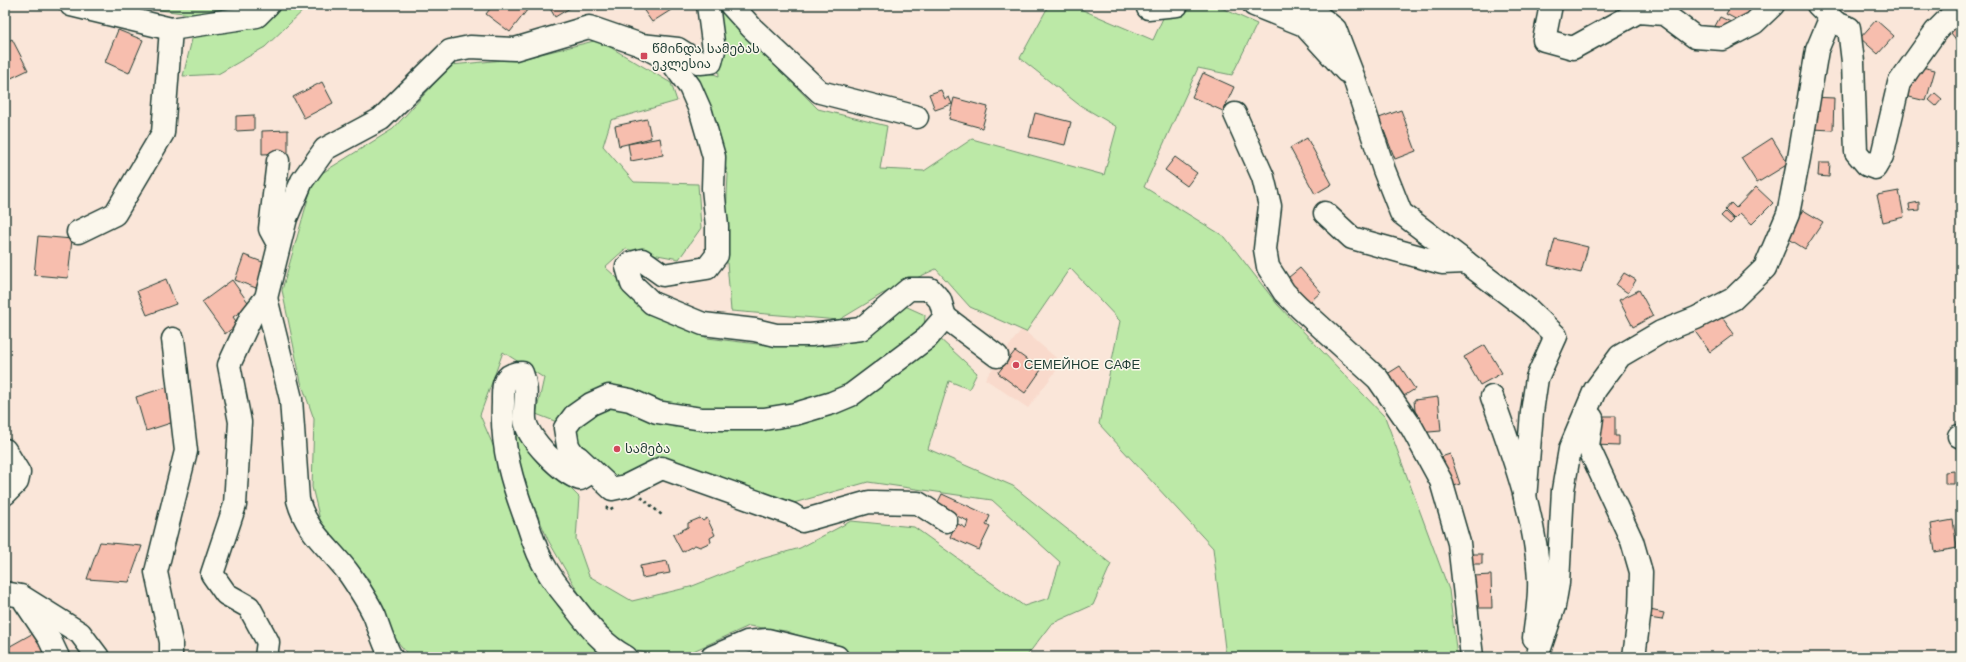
<svg xmlns="http://www.w3.org/2000/svg" width="1966" height="662" viewBox="0 0 1966 662" font-family="'Architects Daughter','Noto Sans Georgian',sans-serif">
<style>
.built{fill:#f9dacc}
.green{fill:#bce9a7;stroke:#6e936e}
.building{fill:#f7beae;stroke:#1f3d34}
.lines{fill:none;stroke-linecap:round;stroke-linejoin:round}
.minor-casing{stroke:#1f3d34;stroke-width:25}
.path{stroke:#1f3d34;stroke-width:2.5;stroke-dasharray:3 3;stroke-linecap:butt}
.minor{stroke:#fbf7ec;stroke-width:22}
.poi-dot{fill:#d1495b;stroke:#fbf7ec;stroke-width:1.5}
.labels{text-anchor:middle;dominant-baseline:central;stroke-width:3;stroke-linejoin:round;paint-order:stroke}
.poi-label{font-size:13px;fill:#1f3d34;stroke:#fbf7ec;text-anchor:start}
</style>
<rect width="100%" height="100%" fill="#fae6d9"/>
<filter id="ink" filterUnits="userSpaceOnUse"><feTurbulence type="fractalNoise" baseFrequency=".025" numOctaves="2"/><feDisplacementMap in="SourceGraphic" scale="8" xChannelSelector="R" yChannelSelector="G"/><feConvolveMatrix kernelMatrix="1 2 1 2 8 2 1 2 1" color-interpolation-filters="sRGB"/></filter>
<g filter="url(#ink)">
<polygon class="built" points="1021,330 1026,332 1062,363 1028,408 985,379"/>
<g class="green">
<polygon points="122,5 309,5 265,47 218,74 183,76 198,15"/>
<polygon points="713,5 716,5 818,109 887,126 880,169 924,171 972,139 1104,175 1117,127 1078,104 1020,58 1049,5 1071,5 1153,40 1169,5 1215,5 1257,24 1232,75 1198,68 1144,187 1225,237 1277,304 1385,417 1449,590 1457,657 1226,657 1213,548 1099,424 1120,321 1070,268 1026,332 970,307 936,269 882,294 839,320 731,311 725,238 728,174 704,102 675,60 719,76"/>
<polygon points="598,40 671,83 677,101 611,120 603,146 634,182 698,184 701,228 679,259 625,249 605,267 649,307 707,338 775,346 840,346 905,306 925,315 924,332 859,383 792,408 698,412 616,388 557,422 536,414 544,378 503,352 480,415 498,457 541,579 592,646 607,657 410,657 389,631 368,578 324,536 312,487 314,419 301,382 282,290 314,178 393,129 451,65 525,58"/>
<polygon points="938,337 977,373 969,389 949,381 928,449 1013,486 1111,564 1093,605 1051,624 1026,657 875,657 843,652 786,631 749,626 680,657 664,657 627,649 588,609 548,540 512,453 513,424 539,457 579,497 576,539 589,576 632,601 690,587 761,559 800,548 851,521 914,527 1024,606 1049,598 1060,562 992,500 868,482 790,504 665,476 620,494 584,458 575,431 604,407 632,408 661,424 704,429 815,419 892,380"/>
</g>
<g class="building">
<polygon points="493,5 531,5 510,32 486,14"/>
<polygon points="548,5 575,5 555,17"/>
<polygon points="640,5 679,5 652,22"/>
<polygon points="1731,5 1757,5 1747,25 1726,14"/>
<polygon points="1720,17 1733,23 1727,34 1714,28"/>
<polygon points="1961,18 1961,46 1948,29"/>
<polygon points="1876,20 1894,36 1878,54 1860,38"/>
<polygon points="118,30 143,40 129,73 105,62"/>
<polygon points="12,39 28,70 5,81 5,43"/>
<polygon points="1913,65 1935,70 1926,101 1905,96"/>
<polygon points="1203,73 1234,87 1223,111 1192,97"/>
<polygon points="322,82 333,103 304,118 293,97"/>
<polygon points="941,90 945,99 949,97 952,104 935,110 929,94"/>
<polygon points="1935,93 1942,99 1936,106 1929,100"/>
<polygon points="1812,97 1834,98 1833,130 1811,129"/>
<polygon points="954,98 988,107 982,128 949,119"/>
<polygon points="1401,110 1416,151 1395,159 1379,118"/>
<polygon points="1035,113 1071,122 1065,145 1029,137"/>
<polygon points="254,115 254,130 236,131 236,116"/>
<polygon points="647,119 651,138 619,146 615,126"/>
<polygon points="288,130 288,153 262,154 262,131"/>
<polygon points="660,138 663,155 631,161 628,144"/>
<polygon points="1307,138 1332,184 1315,194 1290,148"/>
<polygon points="1772,138 1788,164 1757,183 1741,158"/>
<polygon points="1175,157 1197,173 1187,186 1165,170"/>
<polygon points="1819,163 1830,163 1829,177 1818,176"/>
<polygon points="1756,187 1773,203 1752,224 1740,213 1734,219 1725,210 1731,203 1736,208"/>
<polygon points="1899,191 1904,217 1883,222 1877,195"/>
<polygon points="1919,202 1919,210 1910,211 1909,204"/>
<polygon points="1803,210 1823,222 1805,249 1786,237"/>
<polygon points="1725,212 1734,220 1730,224 1721,216"/>
<polygon points="38,236 72,239 68,278 34,275"/>
<polygon points="1555,239 1588,247 1581,273 1548,265"/>
<polygon points="244,255 265,263 256,288 235,280"/>
<polygon points="1300,268 1321,292 1304,307 1283,282"/>
<polygon points="1624,273 1636,280 1628,293 1616,285"/>
<polygon points="166,279 176,304 147,315 137,291"/>
<polygon points="232,280 250,305 233,317 238,324 225,334 202,302"/>
<polygon points="1639,290 1653,316 1633,327 1619,300"/>
<polygon points="1718,312 1734,334 1710,352 1694,330"/>
<polygon points="1485,345 1502,373 1480,385 1464,357"/>
<polygon points="1015,351 1041,370 1025,393 998,373"/>
<polygon points="1400,366 1415,389 1399,399 1384,376"/>
<polygon points="170,386 180,420 146,431 136,397"/>
<polygon points="1438,397 1441,431 1417,433 1414,400"/>
<polygon points="1595,416 1615,416 1615,436 1619,436 1619,446 1594,445"/>
<polygon points="1450,454 1460,484 1448,488 1438,458"/>
<polygon points="1954,471 1954,484 1945,484 1945,472"/>
<polygon points="942,494 990,516 986,525 990,527 979,550 950,537 956,523 966,528 968,521 950,513 933,512"/>
<polygon points="700,518 703,521 707,518 715,535 710,538 711,542 700,547 695,545 682,552 673,535 688,527 688,523"/>
<polygon points="1953,520 1957,548 1935,552 1931,524"/>
<polygon points="100,542 142,546 129,582 87,579"/>
<rect x="1472" y="554" width="10" height="10"/>
<polygon points="667,561 670,573 642,578 640,566"/>
<polygon points="1491,575 1492,608 1476,608 1474,576"/>
<polygon points="1650,610 1664,613 1662,620 1649,618"/>
<polygon points="37,631 52,657 5,657 5,649"/>
</g>
<g class="lines">
<g class="minor-casing">
<g id="minor">
<polyline points="71,5 171,29 257,16 268,5"/>
<polyline points="731,5 752,28 820,92 917,117"/>
<polyline points="1254,5 1304,25 1346,71"/>
<polyline points="1305,5 1335,29 1355,81 1384,170 1401,213 1529,310 1556,336 1537,378 1532,412 1525,499"/>
<polyline points="1551,5 1544,40 1573,48 1638,12 1664,14 1695,37 1723,39 1754,23 1773,5"/>
<polyline points="1818,5 1836,23"/>
<polyline points="1148,8 1177,5"/>
<polyline points="1235,114 1263,177 1270,206 1265,249 1268,267 1284,292 1299,307 1378,379 1412,428 1441,481 1459,543 1472,657"/>
<polyline points="1325,213 1352,238 1442,263 1466,262"/>
<polyline points="78,232 115,214 163,133 171,29"/>
<polyline points="276,240 270,229 278,161"/>
<path d="M266,298L291,399L298,500C307,534 331,548 350,575C358,587 369,603 375,617C380,631 384,644 391,657"/>
<polyline points="945,317 997,356"/>
<path d="M1492,397C1513,455 1536,517 1539,580C1540,599 1536,619 1534,638"/>
<polyline points="1592,418 1588,446 1632,541 1641,572 1640,610 1634,657"/>
<polyline points="1959,436 1961,437"/>
<polyline points="5,450 19,473 17,482 5,494"/>
<polyline points="578,457 612,489 626,486 662,468 791,514 802,521 869,502 918,503 946,521"/>
<polyline points="5,593 21,596 80,633 98,657"/>
<polyline points="25,602 49,638 58,657"/>
<polyline points="171,657 171,642 156,572 186,451 173,339"/>
<polyline points="266,657 268,642 249,607 226,594 212,574 235,505 240,422 229,365 251,317 266,298 286,218 302,181 325,149 381,119 450,51 470,47 515,49 589,27 641,45 678,49 700,63 711,62 714,50 708,5"/>
<path d="M626,657C600,643 586,622 568,599C561,590 554,582 548,572C539,558 533,541 528,525C512,483 501,448 503,403C503,388 501,373 522,373C529,391 524,402 525,419C526,438 563,474 580,479L585,476V472L568,446L565,428L574,416L591,404L609,396L630,400L657,412L702,419H764L795,414L832,403L851,395L927,338L945,317L940,300L930,289H909L861,329L811,335H776L755,330L703,324L652,303L632,284L627,267L631,263L642,260L663,275L707,268L717,255V226L713,188L714,157L701,112L690,87L671,61L641,45"/>
<polyline points="712,657 747,642 767,640 837,657"/>
<polyline points="1537,657 1554,606 1558,583 1563,490 1570,449 1595,390 1620,356 1661,332 1696,318 1733,299 1765,268 1788,214 1799,158 1817,50 1827,26 1836,23 1849,28 1853,62 1856,152 1867,165 1875,168 1882,156 1899,83 1936,31 1961,6"/>
</g>
</g>
<g class="path">
<polyline points="641,497 663,516"/>
<polyline points="606,507 609,510 614,507"/>
</g>
<use href="#minor" class="minor"/>
</g>
</g>
<g class="poi-dot">
<rect x="640" y="52" width="8" height="8" rx="2"/>
<circle cx="1016" cy="365" r="4"/>
<circle cx="617" cy="449" r="4"/>
</g>
<g class="labels">
<g class="poi-label">
<text x="652" y="49">წმინდა სამებას<tspan x="652" dy="15">ეკლესია</tspan></text>
<text x="1024" y="365">СЕМЕЙНОЕ САФЕ</text>
<text x="625" y="449">სამება</text>
</g>
</g>
<rect width="1966" height="662" fill="none" stroke="#fbf7ec" stroke-width="20"/>
<rect x="10" y="10" width="1946" height="642" fill="none" stroke="#1f3d34" stroke-width="1.5" filter="url(#ink)"/>
</svg>
